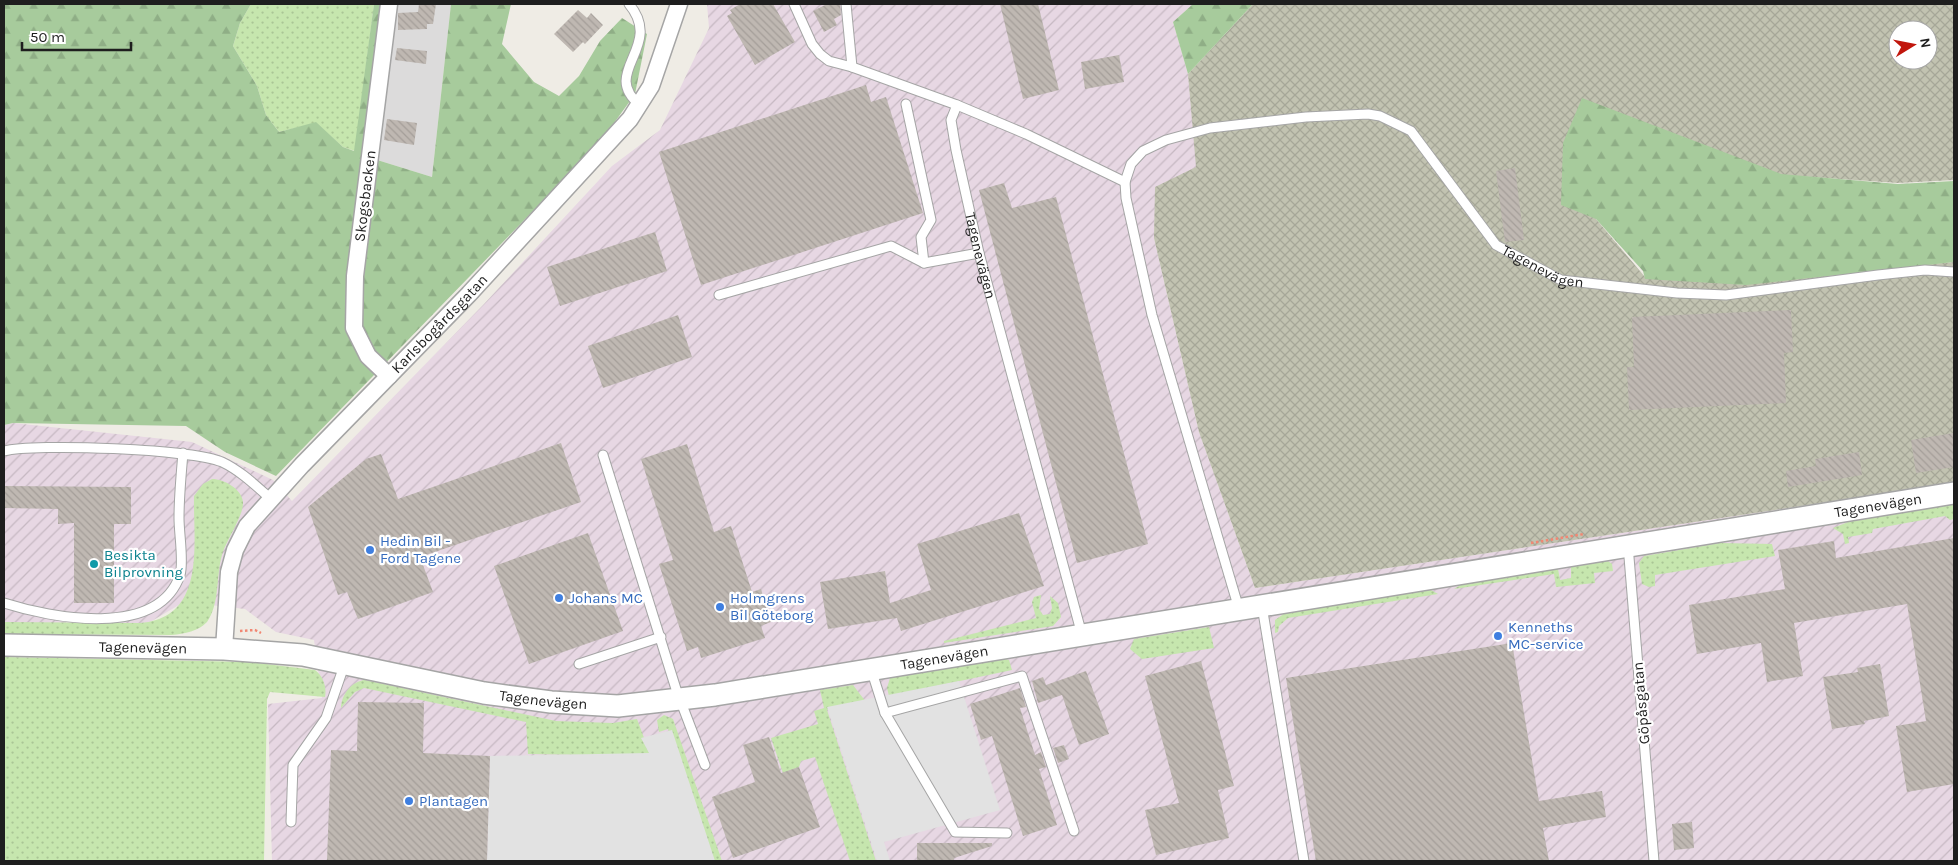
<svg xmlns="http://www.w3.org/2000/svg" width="1958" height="865" viewBox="0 0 1958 865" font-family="Karla,sans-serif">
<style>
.residential{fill:#dcdbdb}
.industrial{fill:url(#industrial-furrows)}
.construction{fill:url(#construction-cross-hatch);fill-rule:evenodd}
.grass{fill:url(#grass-dots)}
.forest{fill:url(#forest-firs)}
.parking{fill:#e2e2e2}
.building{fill:url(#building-back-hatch)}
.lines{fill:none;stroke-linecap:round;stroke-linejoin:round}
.service-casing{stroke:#a5a5a5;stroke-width:11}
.minor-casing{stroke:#a5a5a5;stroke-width:19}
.tertiary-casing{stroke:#a5a5a5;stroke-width:24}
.path{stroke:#f18773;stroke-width:2.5;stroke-dasharray:2.5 2.5;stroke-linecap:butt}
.service{stroke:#fff;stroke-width:9}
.minor{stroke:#fff;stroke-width:16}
.tertiary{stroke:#fff;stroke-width:21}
.shop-dot{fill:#3f7fe0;stroke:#fff;stroke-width:2}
.culture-dot{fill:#0f9aa8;stroke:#fff;stroke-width:2}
.labels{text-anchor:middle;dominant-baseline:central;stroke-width:4.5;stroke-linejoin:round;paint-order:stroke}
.street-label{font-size:15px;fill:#1e1e1e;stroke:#fff}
.shop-label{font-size:15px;fill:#366cbe;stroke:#fff;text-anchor:start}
.culture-label{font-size:15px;fill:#0d838f;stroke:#fff;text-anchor:start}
</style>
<defs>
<pattern id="industrial-furrows" width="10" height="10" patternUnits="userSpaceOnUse" patternTransform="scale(1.25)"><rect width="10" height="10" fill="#e7d7e3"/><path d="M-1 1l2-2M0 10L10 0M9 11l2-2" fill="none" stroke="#c6b8c2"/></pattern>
<pattern id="construction-cross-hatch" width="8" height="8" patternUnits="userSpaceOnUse" patternTransform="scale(1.25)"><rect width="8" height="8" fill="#c2c3b1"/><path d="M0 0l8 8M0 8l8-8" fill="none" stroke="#a6a798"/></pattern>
<pattern id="grass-dots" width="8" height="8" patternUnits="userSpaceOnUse" patternTransform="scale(1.25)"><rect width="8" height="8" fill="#c6e6ae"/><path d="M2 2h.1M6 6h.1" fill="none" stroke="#aac595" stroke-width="1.8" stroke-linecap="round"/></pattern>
<pattern id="forest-firs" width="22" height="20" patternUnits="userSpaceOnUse" patternTransform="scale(1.25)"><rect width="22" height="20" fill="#a7cb9c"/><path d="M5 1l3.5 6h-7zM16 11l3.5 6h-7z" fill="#8fae86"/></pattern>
<pattern id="building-back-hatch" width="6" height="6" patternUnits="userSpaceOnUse" patternTransform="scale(1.25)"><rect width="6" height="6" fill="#bfb8b2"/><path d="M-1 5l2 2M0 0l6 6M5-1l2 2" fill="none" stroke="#a49e99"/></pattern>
</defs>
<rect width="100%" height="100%" fill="#efece5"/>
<polygon class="residential" points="393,4 451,4 432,177 374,159"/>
<polygon class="industrial" points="707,4 1193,4 1173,22 1188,74 1197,167 1156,187 1154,238 1199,432 1255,588 1954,483 1954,861 272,861 268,704 322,698 314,640 276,632 245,609 184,602 145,625 4,625 4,425 13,423 192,442 273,480 292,501 484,304 612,166 660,130 709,28"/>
<path class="construction" d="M1253,4H1954V180L1898,183L1783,175L1596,219L1645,277L1896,267L1954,262V483L1255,588L1199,432L1154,238L1155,187L1196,167L1188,74ZM1898,30H1928V60H1898Z"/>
<g class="grass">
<polygon points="251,4 374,4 355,151 343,147 316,123 279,132 266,115 257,86 233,46 240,23"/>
<path d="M212,479C224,479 242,489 243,502C244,515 226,541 222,555C216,575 220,604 207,622C199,631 184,634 172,635L4,634V622L140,623C207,618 193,543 194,496L203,484Z"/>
<polygon points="1954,504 1954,519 1950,520 1945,516 1873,529 1872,533 1848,537 1849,543 1845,544 1843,534 1833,528 1848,522"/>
<polygon points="1720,543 1772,544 1775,556 1655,575 1655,586 1649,587 1642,584 1639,563 1644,556"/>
<polygon points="1608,561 1612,564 1613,571 1594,573 1595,583 1556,587 1554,574 1454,589 1462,584 1558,569 1560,580 1571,578 1571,567"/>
<polygon points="1431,590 1438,594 1288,618 1279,626 1278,632 1275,633 1275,620 1285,613"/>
<polygon points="1041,595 1039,609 1043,615 1050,614 1052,608 1050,596 1058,603 1061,617 1053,626 944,643 944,641 1036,618 1032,602 1034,597"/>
<polygon points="1209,627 1214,648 1142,659 1130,649 1134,639"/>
<path d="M4,657L249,662L315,670C323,676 327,687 325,697L270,692L267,699L264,861H4Z"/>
<polygon points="1005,659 1009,660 1012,670 889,696 887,688 890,678"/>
<path d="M365,680L556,721L613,723L637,719L653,762L647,756L528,754L526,722L364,688L355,692L341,708C341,695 352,681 365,680Z"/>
<polygon points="853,685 866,702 827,710 876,861 850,861 815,757 801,761 799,767 783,773 771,738 818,724 814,711 824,708 820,690"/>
<polygon points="664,715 673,719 722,861 714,861 668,729 659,732 657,720"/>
</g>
<g class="forest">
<polygon points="4,4 251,4 240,23 233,46 257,86 266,115 279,132 316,122 343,147 354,151 374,4 393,4 374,159 432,177 451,4 511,4 502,44 534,82 559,96 579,76 600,41 622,18 647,34 635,94 601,141 276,476 225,452 186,426 13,423 4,425"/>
<polygon points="1193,4 1253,4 1188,74 1173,22"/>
<polygon points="1582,98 1781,174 1898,184 1954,181 1954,262 1746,285 1645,279 1643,271 1596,219 1561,205 1563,143"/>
</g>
<g class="parking">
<polygon points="959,681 1000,810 884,842 890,861 877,861 827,707"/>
<polygon points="672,730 715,861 487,861 490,756 649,753 641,738"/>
</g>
<g class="building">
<polygon points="419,4 436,4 433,24 427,24 427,29 398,30 398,13 418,12"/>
<polygon points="740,4 773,4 795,42 755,65 727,16 732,13 730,10"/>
<polygon points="827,4 840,4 841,15 834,19 837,25 824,32 813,11"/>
<polygon points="1000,4 1038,4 1059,90 1023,99"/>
<polygon points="578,10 587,18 591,13 603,25 585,44 583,42 573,52 554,34"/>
<polygon points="397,48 427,51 426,64 395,60"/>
<polygon points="1119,55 1124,82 1085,89 1081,62"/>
<polygon points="866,85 871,102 886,97 923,213 701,285 659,152"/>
<polygon points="387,119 417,123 414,145 384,140"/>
<polygon points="1515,168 1524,240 1505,242 1496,171"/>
<polygon points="1004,183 1012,208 1056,197 1148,544 1077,563 979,190"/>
<polygon points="655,232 667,271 560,306 547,267"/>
<polygon points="1791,310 1793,352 1784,353 1786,403 1629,410 1627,367 1634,367 1632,317"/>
<polygon points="678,315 692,357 603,388 588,346"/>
<polygon points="1954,433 1954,467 1916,473 1911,440"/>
<polygon points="561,443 581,502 420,557 433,592 358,619 347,592 338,595 308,507 366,459 381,454 398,499"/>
<polygon points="687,444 714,532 731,526 752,592 761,589 771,622 761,626 765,638 701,658 698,647 687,651 659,564 673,560 641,459"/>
<polygon points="1859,452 1862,475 1788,487 1786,471 1816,466 1815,459"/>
<polygon points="4,486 131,487 131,524 114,524 114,603 74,603 74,523 58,524 58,509 4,508"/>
<polygon points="1019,513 1044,586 901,631 897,618 828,629 820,582 885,571 890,603 931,590 917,544"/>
<polygon points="588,533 623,631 529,664 494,566"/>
<polygon points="1954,538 1954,784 1907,792 1896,726 1926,721 1907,604 1794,623 1803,676 1767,682 1761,643 1697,654 1689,605 1785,589 1778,550 1834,541 1836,558"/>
<polygon points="1512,643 1539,801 1602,791 1606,817 1543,828 1549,861 1316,861 1286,678"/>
<polygon points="1201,661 1234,786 1218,790 1229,838 1156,855 1145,810 1179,803 1145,676"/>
<polygon points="1880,664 1889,716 1864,721 1865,724 1832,729 1823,677 1858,672 1857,668"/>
<polygon points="1086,671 1109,734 1079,745 1062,695 1038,703 1032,681 1043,677 1046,685"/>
<polygon points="1020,688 1026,707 1020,708 1035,755 1041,752 1046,767 1039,769 1057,825 1023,836 992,736 981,740 970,704"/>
<polygon points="358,702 424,703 423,753 490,756 487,861 327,861 331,750 357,751"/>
<polygon points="769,737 781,773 799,767 820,827 733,858 712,797 755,782 743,745"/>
<polygon points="1064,745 1069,759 1058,763 1053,748"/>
<polygon points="1692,822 1694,848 1674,850 1672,824"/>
<polygon points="917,843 992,843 992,846 954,858 954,861 917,861"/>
</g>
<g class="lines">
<g class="service-casing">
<g id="service">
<path d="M629,4C665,47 599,72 640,105"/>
<polyline points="794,4 812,44 820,54 829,61 852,67 957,105 1026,134 1125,182"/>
<polyline points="846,4 852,67"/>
<polyline points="906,104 931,220 921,237 924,263"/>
<path id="s1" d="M957,105L951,120L956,150L979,253L1082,635"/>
<polyline points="719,295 891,246 924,263 979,253"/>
<path d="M4,451C35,443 193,449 222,462C241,471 256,486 271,499"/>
<polyline points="603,455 676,689 705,765"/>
<polyline points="1628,545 1654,861"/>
<path d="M4,603C51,618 158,639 180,575C184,562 179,534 179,518C179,497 181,475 183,453"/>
<polyline points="1262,606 1304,861"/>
<path id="s2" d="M1239,609L1152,315L1126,198L1125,182L1131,164L1143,151L1166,140L1210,128L1306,117L1368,114L1380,116L1411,131L1496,245L1561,280L1677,293L1726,295L1878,275L1925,270L1954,272"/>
<polyline points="579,664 661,637"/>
<polyline points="871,669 885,713 955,832 1007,833"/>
<polyline points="885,713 1022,676 1074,831"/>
<polyline points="291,822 293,765 326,718 345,663"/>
</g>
</g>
<g class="minor-casing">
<g id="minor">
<polyline points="389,4 355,276 354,328 368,356 389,376"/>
<path id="s3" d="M224,649L229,572L235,550L247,526L302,465L469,294L630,119L651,86L679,4"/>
</g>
</g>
<g class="tertiary-casing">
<g id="tertiary">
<path id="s4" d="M4,645L224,649L303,655L484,693L551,702L618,706L715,695L1954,493"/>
</g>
</g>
<g class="path">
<polyline points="1531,543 1584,534"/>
<polyline points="240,631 255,630 261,633"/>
</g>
<use href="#service" class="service"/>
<use href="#minor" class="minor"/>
<use href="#tertiary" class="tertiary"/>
</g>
<g class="shop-dot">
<circle cx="370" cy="550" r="5"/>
<circle cx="559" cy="598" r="5"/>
<circle cx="720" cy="607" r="5"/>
<circle cx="1498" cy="636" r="5"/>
<circle cx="409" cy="801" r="5"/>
</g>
<circle class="culture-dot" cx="94" cy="564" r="5"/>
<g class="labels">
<g class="street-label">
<text transform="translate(365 196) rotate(-83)">Skogsbacken</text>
<text stroke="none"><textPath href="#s1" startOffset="155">Tagenevägen</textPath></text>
<text stroke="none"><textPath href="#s2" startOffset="950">Tagenevägen</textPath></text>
<text stroke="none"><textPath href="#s3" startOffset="406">Karlsbogårdsgatan</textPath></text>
<text stroke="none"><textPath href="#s4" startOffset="1895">Tagenevägen</textPath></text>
<text stroke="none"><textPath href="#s4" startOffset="139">Tagenevägen</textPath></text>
<text stroke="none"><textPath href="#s4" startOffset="949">Tagenevägen</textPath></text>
<text stroke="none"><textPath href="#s4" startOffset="544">Tagenevägen</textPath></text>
<text transform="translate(1641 703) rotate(-95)">Göpåsgatan</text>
</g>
<g class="shop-label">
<text x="380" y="541">Hedin Bil -<tspan x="380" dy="17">Ford Tagene</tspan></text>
<text x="569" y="598">Johans MC</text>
<text x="730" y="598">Holmgrens<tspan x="730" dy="17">Bil Göteborg</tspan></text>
<text x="1508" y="627">Kenneths<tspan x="1508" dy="17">MC-service</tspan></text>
<text x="419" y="801">Plantagen</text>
</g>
<g class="culture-label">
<text x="104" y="555">Besikta<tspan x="104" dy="17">Bilprovning</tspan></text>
</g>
</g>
<rect width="1958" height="865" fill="none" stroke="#1e1e1e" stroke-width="10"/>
<g transform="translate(1913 45) rotate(80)"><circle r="24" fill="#ffffff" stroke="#a5a5a5"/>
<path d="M0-4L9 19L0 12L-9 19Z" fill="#c1160c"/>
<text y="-8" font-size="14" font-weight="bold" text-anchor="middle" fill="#1e1e1e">N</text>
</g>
<path d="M22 42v8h109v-8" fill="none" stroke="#1e1e1e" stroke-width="2.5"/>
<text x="30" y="42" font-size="15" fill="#1e1e1e" stroke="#ffffff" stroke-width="4" paint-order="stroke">50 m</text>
</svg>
